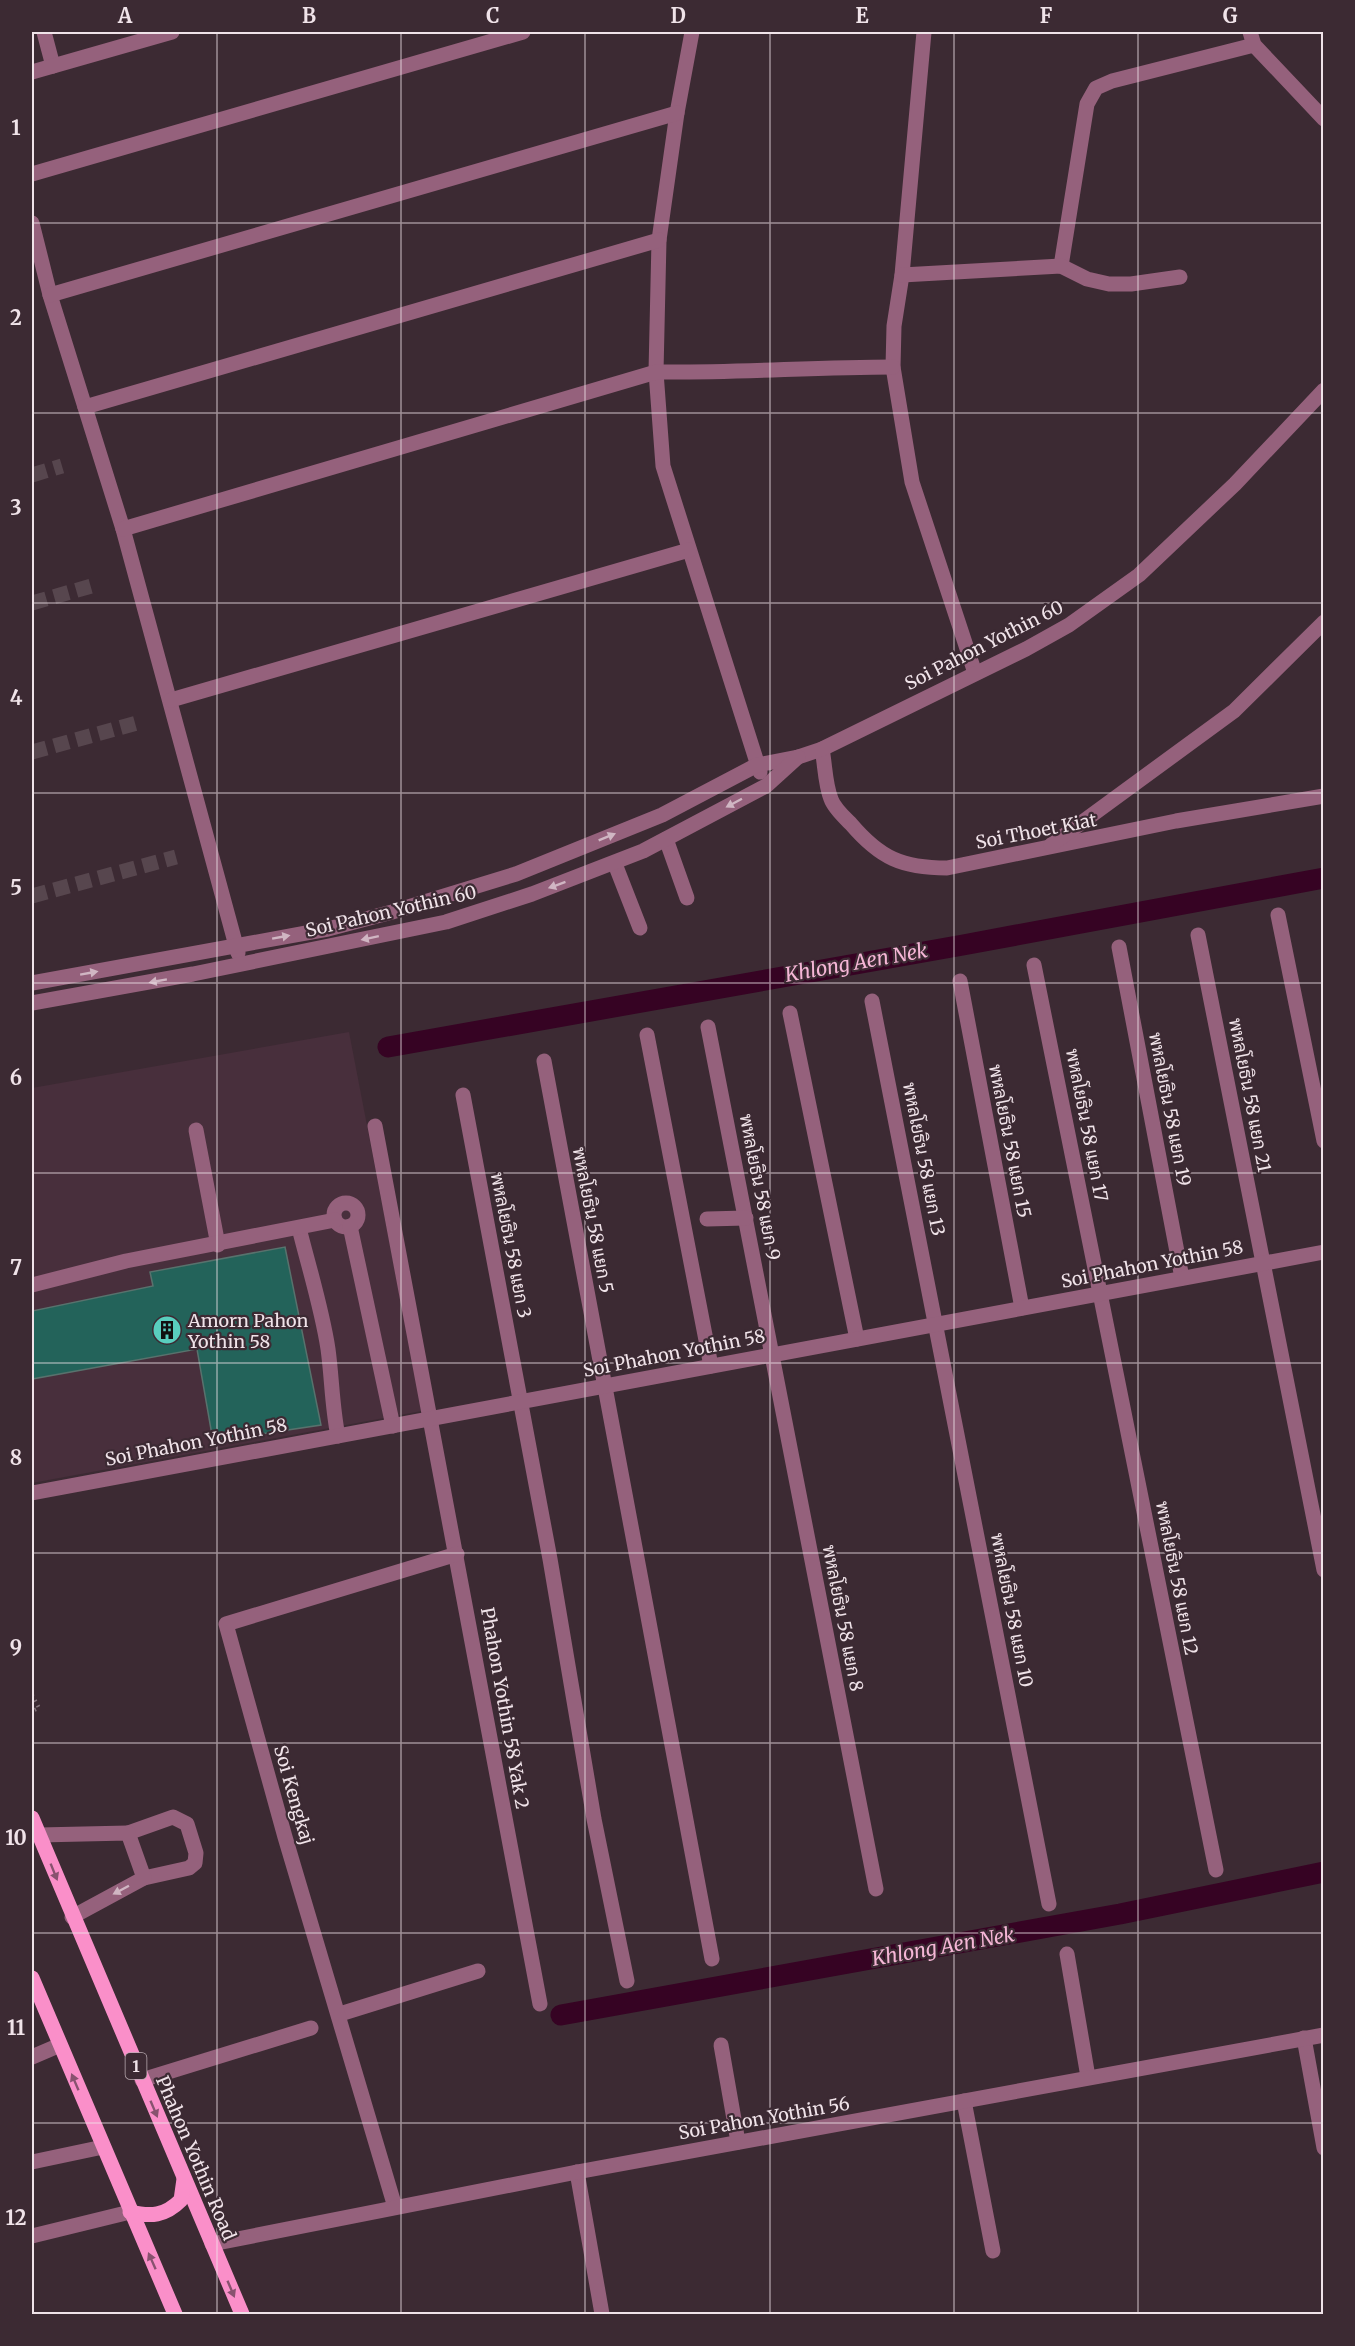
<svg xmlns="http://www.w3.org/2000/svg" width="1355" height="2346" viewBox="0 0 1355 2346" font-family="Merriweather,Sarabun,serif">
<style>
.built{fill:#482f3c}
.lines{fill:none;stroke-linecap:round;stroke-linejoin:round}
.canal{stroke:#360323;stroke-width:21}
.building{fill:#23635a;stroke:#58726d;stroke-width:1.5}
.minor-tunnel{stroke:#57464e;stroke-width:15;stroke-dasharray:15 8;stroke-linecap:butt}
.path{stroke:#83737b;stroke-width:4;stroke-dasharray:1.5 4.5;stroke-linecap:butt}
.minor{stroke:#95617c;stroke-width:15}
.major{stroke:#fa8fc9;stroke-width:15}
.oneway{fill:#d0b6c3}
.oneway2{fill:#88526f}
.grid{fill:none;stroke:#f0e3e9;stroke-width:1.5;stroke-opacity:0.55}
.labels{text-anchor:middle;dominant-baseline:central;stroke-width:4.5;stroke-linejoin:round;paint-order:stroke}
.shield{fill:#3c2a33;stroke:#baacb2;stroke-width:1.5}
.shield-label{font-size:16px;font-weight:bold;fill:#f0e3e9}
.street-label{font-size:18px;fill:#f0e3e9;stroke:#3c2a33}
.poi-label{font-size:18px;fill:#f0e3e9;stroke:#3c2a33;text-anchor:start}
.water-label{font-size:20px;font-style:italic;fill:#f5b6d6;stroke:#3c2a33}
.neatline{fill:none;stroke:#f0e3e9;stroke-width:2}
.grid-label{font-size:20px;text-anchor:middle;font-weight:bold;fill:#f0e3e9}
</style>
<rect width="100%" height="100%" fill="#3c2a33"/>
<polygon class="built" points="349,1032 422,1411 32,1483 32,1088"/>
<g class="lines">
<g class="canal">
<polyline points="388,1047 963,945 1324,878"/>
<polyline points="561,2015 1120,1914 1324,1872"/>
</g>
</g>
<polygon class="building" points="285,1247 321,1425 213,1441 197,1349 32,1379 32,1311 153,1286 150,1272"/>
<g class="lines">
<g class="minor-tunnel">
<polyline points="32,475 62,466"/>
<polyline points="32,603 95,585"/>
<polyline points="32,752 137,723"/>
<polyline points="32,896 176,857"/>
</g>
<polyline class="path" points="32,1695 39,1708 32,1711"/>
<g class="minor">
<polyline points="44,32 53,66"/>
<polyline points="692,32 677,113 659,240 656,372 663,466 760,772"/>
<polyline points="924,32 902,275 894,326 893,367 912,482 975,673"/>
<polyline points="1250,32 1254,45 1324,119"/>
<polyline points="32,72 172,32"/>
<polyline points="32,174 523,32"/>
<polyline points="32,223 50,295 123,529 238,953"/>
<polyline points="1061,266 1087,104 1096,88 1112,81 1254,45"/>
<polyline points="902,275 1061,266 1087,279 1109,284 1131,284 1180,277"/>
<polyline points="50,295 677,113"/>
<polyline points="85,407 659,240"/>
<path d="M123,529L656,372C736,373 814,367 893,367"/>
<polyline points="171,700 689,550"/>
<path d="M822,749C825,764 825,784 831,799C834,808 844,817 851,824C880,858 902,868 947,868L1176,821L1324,796"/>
<polyline points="666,839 687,898"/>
<polyline points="1051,845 1234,711 1324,622"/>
<polyline points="615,864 640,928"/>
<polyline points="1278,915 1324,1141"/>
<polyline points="1198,935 1324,1570"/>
<polyline points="1119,947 1182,1278"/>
<polyline points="1034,965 1216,1870"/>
<polyline points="960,981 1022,1308"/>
<polyline points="32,983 328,929 392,912 516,874 662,815 757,765 798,757 822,749 1026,649 1069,625 1139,575 1235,484 1324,390"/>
<polyline points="872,1001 1049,1904"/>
<polyline points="32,1003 193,974 446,922 532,894 643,851 766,786 798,757"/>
<polyline points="790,1013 857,1339"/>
<polyline points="708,1027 876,1889"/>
<polyline points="647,1035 711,1366"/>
<polyline points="544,1061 712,1959"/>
<polyline points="463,1095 550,1559 594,1819 627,1981"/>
<polyline points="375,1126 540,2004"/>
<polyline points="196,1130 218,1245"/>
<circle cx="346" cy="1215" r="12"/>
<polyline points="707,1219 746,1218"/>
<polyline points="350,1226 393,1426"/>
<path d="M299,1228C309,1268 322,1309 328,1349C332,1378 332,1407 338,1436"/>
<polyline points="32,1285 126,1261 335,1220"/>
<polyline points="32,1493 1324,1252"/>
<polyline points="128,1833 173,1817 187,1824 196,1853 195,1863 189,1868 144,1878"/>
<polyline points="39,1835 128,1833 144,1878 72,1917"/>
<polyline points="1067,1954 1088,2077"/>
<polyline points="340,2014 478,1971"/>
<polyline points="1304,2038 1324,2148"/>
<polyline points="721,2045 738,2142"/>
<polyline points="32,2057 60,2045"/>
<polyline points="142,2080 311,2028"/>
<polyline points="964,2101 993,2251"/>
<polyline points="32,2162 103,2147"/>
<polyline points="577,2172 602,2314"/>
<polyline points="395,2207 285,1837 226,1624 457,1554"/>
<polyline points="32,2236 130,2212"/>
<polyline points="212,2244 577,2172 1324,2035"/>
</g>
<g class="major">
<polyline points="32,1818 242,2314"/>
<polyline points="32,1978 175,2314"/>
<path d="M130,2212C151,2217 165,2216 181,2200L184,2179"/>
</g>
</g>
<defs><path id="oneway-solid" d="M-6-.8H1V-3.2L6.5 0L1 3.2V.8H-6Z" transform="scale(1.5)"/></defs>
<g class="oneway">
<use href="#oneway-solid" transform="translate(734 803) rotate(152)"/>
<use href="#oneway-solid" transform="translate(607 837) rotate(-22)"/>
<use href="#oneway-solid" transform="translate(557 885) rotate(160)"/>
<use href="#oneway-solid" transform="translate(281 937) rotate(-10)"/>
<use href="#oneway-solid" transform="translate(370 938) rotate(168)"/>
<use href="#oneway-solid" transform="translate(89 973) rotate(-10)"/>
<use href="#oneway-solid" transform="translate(158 981) rotate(170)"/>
<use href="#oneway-solid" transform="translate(121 1890) rotate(152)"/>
</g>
<g class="oneway2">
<use href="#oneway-solid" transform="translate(54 1872) rotate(68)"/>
<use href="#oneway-solid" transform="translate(75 2082) rotate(-113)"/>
<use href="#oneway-solid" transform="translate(154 2109) rotate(67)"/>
<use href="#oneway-solid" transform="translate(152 2261) rotate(-114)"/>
<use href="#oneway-solid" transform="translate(231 2289) rotate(67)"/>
</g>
<path class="grid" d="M217,32V2314M401,32V2314M585,32V2314M770,32V2314M954,32V2314M1138,32V2314M32,223H1324M32,413H1324M32,603H1324M32,793H1324M32,983H1324M32,1173H1324M32,1363H1324M32,1553H1324M32,1743H1324M32,1933H1324M32,2123H1324"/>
<defs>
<g id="building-disc" transform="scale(1.5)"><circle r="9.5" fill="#59cebe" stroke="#3c2a33"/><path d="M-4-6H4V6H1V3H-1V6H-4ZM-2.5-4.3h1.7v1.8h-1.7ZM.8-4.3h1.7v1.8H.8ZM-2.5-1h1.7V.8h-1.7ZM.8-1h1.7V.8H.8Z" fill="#111"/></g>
</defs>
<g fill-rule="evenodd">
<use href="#building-disc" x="167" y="1330"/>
</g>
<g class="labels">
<rect class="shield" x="125.5" y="2053" width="21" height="26" rx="4.5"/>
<g class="shield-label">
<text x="136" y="2066">1</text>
</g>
<g class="street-label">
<text transform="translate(984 645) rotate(-27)">Soi Pahon Yothin 60</text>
<text transform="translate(1036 831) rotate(-11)">Soi Thoet Kiat</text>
<text transform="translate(391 911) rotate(-13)">Soi Pahon Yothin 60</text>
<text transform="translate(1250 1095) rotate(79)">พหลโยธิน 58 แยก 21</text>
<text transform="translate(1170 1109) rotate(79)">พหลโยธิน 58 แยก 19</text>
<text transform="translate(1087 1125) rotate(79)">พหลโยธิน 58 แยก 17</text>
<text transform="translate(1010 1141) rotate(79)">พหลโยธิน 58 แยก 15</text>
<text transform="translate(924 1159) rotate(79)">พหลโยธิน 58 แยก 13</text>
<text transform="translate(760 1187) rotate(79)">พหลโยธิน 58 แยก 9</text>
<text transform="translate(593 1220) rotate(79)">พหลโยธิน 58 แยก 5</text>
<text transform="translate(511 1245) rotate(79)">พหลโยธิน 58 แยก 3</text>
<text transform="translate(1152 1264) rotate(-11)">Soi Phahon Yothin 58</text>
<text transform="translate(674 1353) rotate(-11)">Soi Phahon Yothin 58</text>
<text transform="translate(196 1442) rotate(-11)">Soi Phahon Yothin 58</text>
<text transform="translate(1177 1578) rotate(79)">พหลโยธิน 58 แยก 12</text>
<text transform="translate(1012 1610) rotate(79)">พหลโยธิน 58 แยก 10</text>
<text transform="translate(843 1618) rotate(79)">พหลโยธิน 58 แยก 8</text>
<text transform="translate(505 1708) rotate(80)">Phahon Yothin 58 Yak 2</text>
<text transform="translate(294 1795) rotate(74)">Soi Kengkaj</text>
<text transform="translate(764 2118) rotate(-10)">Soi Pahon Yothin 56</text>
<text transform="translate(196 2158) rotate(67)">Phahon Yothin Road</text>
</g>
<g class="poi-label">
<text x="188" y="1320">Amorn Pahon<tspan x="188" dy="21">Yothin 58</tspan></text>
</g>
<g class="water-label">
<text transform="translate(856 962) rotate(-10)">Khlong Aen Nek</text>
<text transform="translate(943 1946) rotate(-10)">Khlong Aen Nek</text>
</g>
</g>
<rect width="1355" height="2346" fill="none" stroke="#3c2a33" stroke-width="66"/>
<rect x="33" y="33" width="1289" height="2280" class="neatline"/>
<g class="grid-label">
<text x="125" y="23">A</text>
<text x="309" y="23">B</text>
<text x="493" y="23">C</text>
<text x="678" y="23">D</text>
<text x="862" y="23">E</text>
<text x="1046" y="23">F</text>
<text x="1230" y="23">G</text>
<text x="16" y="135">1</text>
<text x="16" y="325">2</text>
<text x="16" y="515">3</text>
<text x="16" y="705">4</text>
<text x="16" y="895">5</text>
<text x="16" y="1085">6</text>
<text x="16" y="1275">7</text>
<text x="16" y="1465">8</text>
<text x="16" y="1655">9</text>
<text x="16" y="1845">10</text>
<text x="16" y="2035">11</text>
<text x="16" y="2225">12</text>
</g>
</svg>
